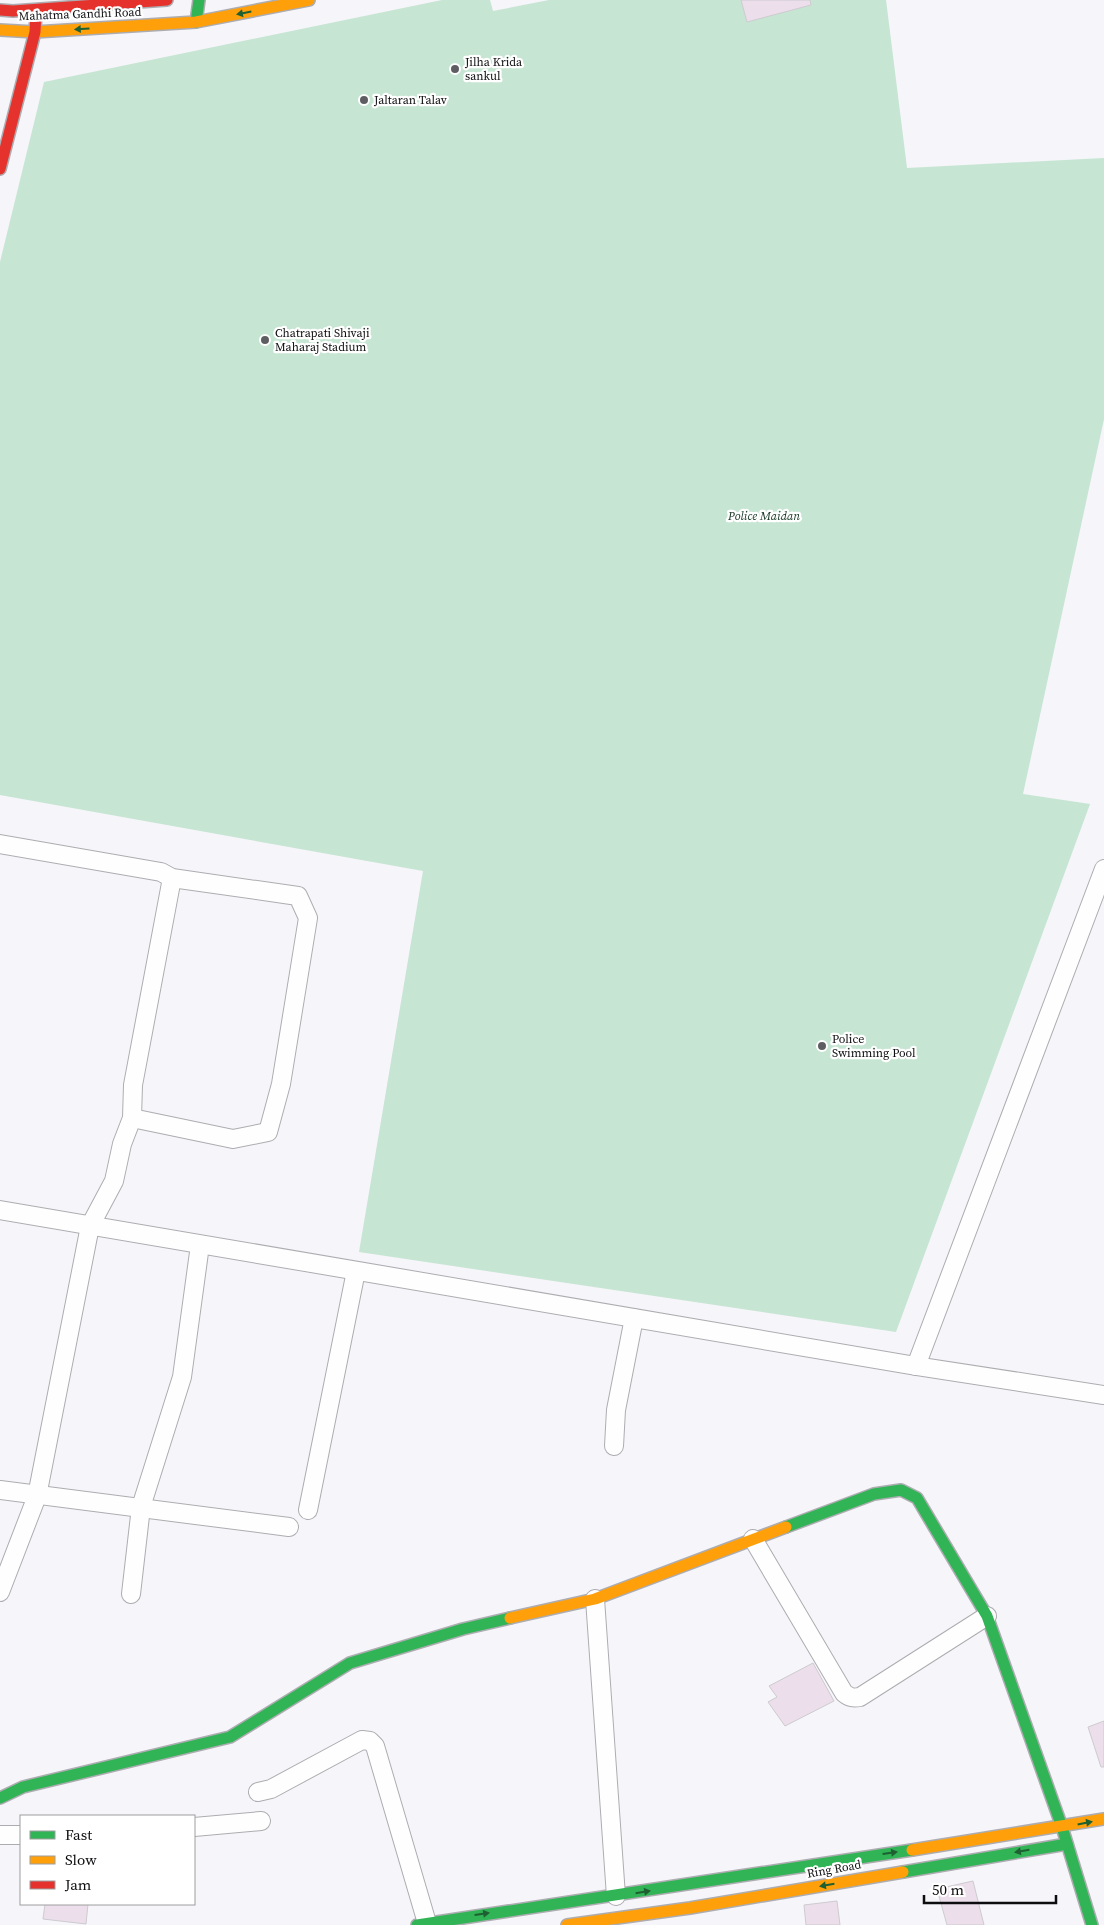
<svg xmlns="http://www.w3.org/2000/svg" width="1104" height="1925" viewBox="0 0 1104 1925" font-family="'Source Serif 4',serif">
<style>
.green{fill:#c6e5d2}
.building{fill:#ecdfeb;stroke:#cdcbcf}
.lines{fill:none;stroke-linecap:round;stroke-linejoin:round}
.street-casing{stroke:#adadb1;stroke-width:20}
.fast-casing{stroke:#adadb1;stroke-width:14}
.slow-casing{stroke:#adadb1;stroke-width:14}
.jam-casing{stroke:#adadb1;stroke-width:14}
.street{stroke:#fefefe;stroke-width:18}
.fast{stroke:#30b455;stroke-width:11}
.slow{stroke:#ff9f0a;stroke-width:11}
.jam{stroke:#e5322d;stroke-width:11}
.oneway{fill:#1e6032}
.poi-dot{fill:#5e5e62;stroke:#fff;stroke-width:2}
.labels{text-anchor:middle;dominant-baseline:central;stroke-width:4.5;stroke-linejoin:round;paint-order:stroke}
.street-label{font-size:12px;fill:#0d0d10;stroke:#fff}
.poi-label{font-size:12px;fill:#0d0d10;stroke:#fff;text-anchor:start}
.park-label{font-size:12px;font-style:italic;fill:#13321f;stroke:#fff}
</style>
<rect width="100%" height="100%" fill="#f5f5fa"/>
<polygon class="green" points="442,0 490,0 493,11 549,0 886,0 907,168 1104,158 1104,419 1023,794 1090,804 896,1332 359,1252 423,871 0,795 0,262 44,82"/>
<g class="building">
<polygon points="741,0 810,0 811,5 747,22"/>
<polygon points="813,1663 834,1701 785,1726 768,1702 777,1697 769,1686"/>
<polygon points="1104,1721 1104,1767 1101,1767 1088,1727"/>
<polygon points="973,1881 984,1925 947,1925 937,1889"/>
<polygon points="837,1901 840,1925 806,1925 804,1905"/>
<polygon points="45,1904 88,1904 86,1924 43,1919"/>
</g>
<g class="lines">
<g class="street-casing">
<g id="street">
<polyline points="0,844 161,872 172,878 298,896 308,918 281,1084 268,1132 233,1139 132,1118"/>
<polyline points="0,1210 916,1366 1104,1395"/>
<polyline points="916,1366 1104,869"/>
<polyline points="614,1446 616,1410 634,1318"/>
<polyline points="0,1490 289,1527"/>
<polyline points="308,1510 356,1271"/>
<path d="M753,1539L844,1693C850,1698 854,1698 860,1697L987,1616"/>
<polyline points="0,1592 37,1496 90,1226 114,1181 122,1144 132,1118 133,1085 172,878"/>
<polyline points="131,1594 141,1507 182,1377 200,1245"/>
<polyline points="595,1599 616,1896"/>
<polyline points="258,1792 271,1789 362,1740 370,1741 375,1746 427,1923"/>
<polyline points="194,1827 261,1821"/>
<polyline points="0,1835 21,1835"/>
</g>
</g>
<g class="fast-casing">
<g id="fast">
<polyline points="196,22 199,0"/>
<polyline points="786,1527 874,1494 901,1490 917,1498 987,1616 1062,1827 1092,1925"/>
<polyline points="0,1798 23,1787 230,1737 350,1663 463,1629 510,1618"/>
<polyline points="903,1872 1067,1844"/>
<polyline points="417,1925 912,1850"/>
</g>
</g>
<g class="slow-casing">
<g id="slow">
<polyline points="0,30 35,32 196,22 309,0"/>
<polyline points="510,1618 595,1599 786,1527"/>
<polyline points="912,1850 1104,1819"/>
<polyline points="567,1925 690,1908 903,1872"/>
</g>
</g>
<g class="jam-casing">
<g id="jam">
<polyline points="0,10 13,11 167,0"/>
<polyline points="0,169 35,32 36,11"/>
</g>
</g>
<use href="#street" class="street"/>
<use href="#fast" class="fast"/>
<use href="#slow" class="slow"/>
<use href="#jam" class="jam"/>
</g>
<defs><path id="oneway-solid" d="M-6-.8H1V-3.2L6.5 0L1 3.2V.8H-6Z" transform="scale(1.25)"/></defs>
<g class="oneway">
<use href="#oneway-solid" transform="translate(244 13) rotate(169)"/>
<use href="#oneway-solid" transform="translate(82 29) rotate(177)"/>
<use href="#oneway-solid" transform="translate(1085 1823) rotate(-11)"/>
<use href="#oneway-solid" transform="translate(1022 1851) rotate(170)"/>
<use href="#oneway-solid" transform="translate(890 1853) rotate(-8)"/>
<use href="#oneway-solid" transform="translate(827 1885) rotate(170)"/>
<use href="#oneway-solid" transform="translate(643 1892) rotate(-9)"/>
<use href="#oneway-solid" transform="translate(482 1914) rotate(-8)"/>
</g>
<g class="poi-dot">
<circle cx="455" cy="69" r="5"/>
<circle cx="364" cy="100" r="5"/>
<circle cx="265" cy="340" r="5"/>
<circle cx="822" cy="1046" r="5"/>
</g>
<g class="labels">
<g class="street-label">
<text transform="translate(80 14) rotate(-2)">Mahatma Gandhi Road</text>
<text transform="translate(834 1869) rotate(-10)">Ring Road</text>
</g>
<g class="poi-label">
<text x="465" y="62">Jilha Krida<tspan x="465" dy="14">sankul</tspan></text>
<text x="374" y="100">Jaltaran Talav</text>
<text x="275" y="333">Chatrapati Shivaji<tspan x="275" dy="14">Maharaj Stadium</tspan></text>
<text x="832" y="1039">Police<tspan x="832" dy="14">Swimming Pool</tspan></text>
</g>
<g class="park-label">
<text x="764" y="516">Police Maidan</text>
</g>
</g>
<rect x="20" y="1815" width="175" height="90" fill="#ffffff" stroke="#9e9e9f"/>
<rect x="30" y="1831" width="25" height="8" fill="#30b455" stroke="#9e9e9f"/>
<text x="65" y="1840" font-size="15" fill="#0d0d10">Fast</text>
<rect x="30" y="1856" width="25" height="8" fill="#ff9f0a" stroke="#9e9e9f"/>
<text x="65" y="1865" font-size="15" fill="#0d0d10">Slow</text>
<rect x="30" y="1881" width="25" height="8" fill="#e5322d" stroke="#9e9e9f"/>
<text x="65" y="1890" font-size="15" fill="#0d0d10">Jam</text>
<path d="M924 1895v8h132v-8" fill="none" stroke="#0d0d10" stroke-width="2.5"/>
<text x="932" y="1895" font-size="15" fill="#0d0d10" stroke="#ffffff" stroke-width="4" paint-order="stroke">50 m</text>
</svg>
